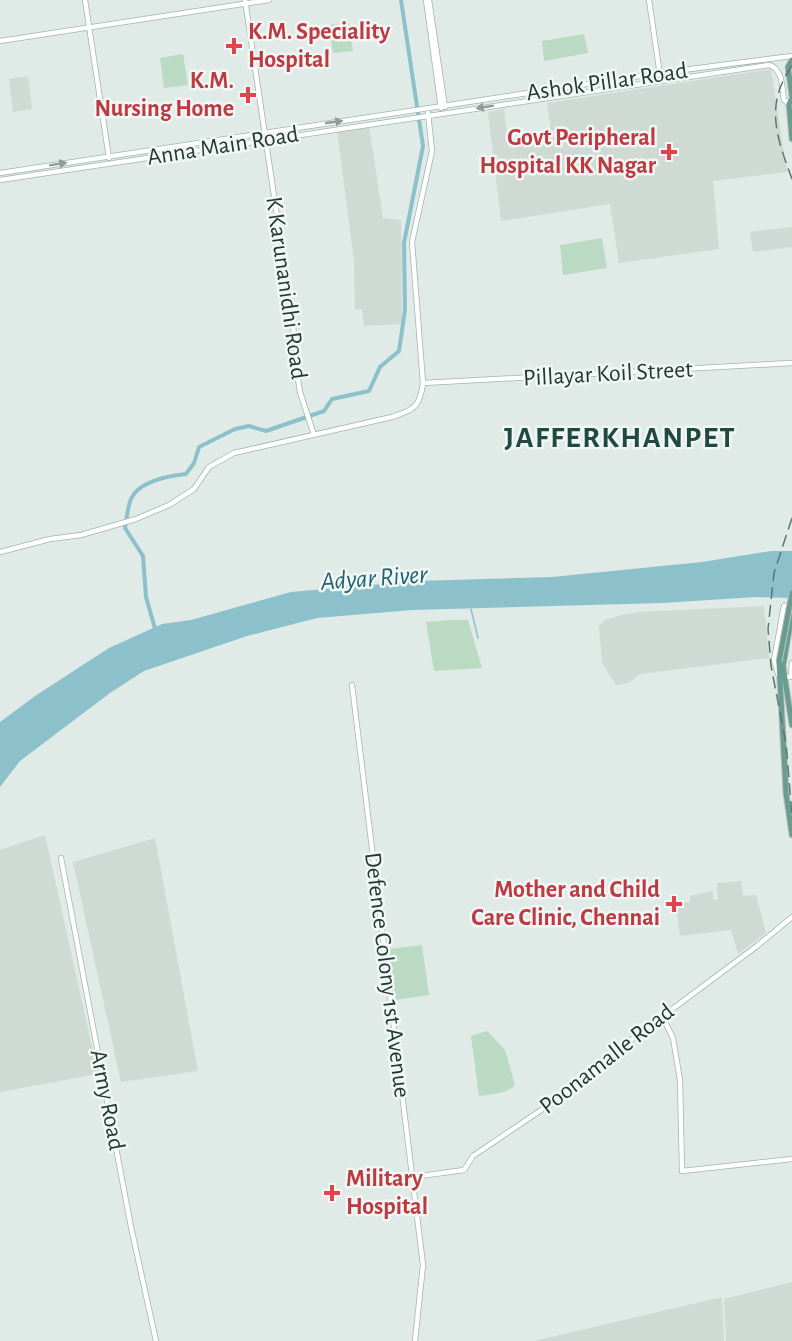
<svg xmlns="http://www.w3.org/2000/svg" width="792" height="1341" viewBox="0 0 792 1341" font-family="'Alegreya Sans',sans-serif">
<style>
.built{fill:#cfdad5}
.green{fill:#badac3}
.water{fill:#8cc1cc}
.lines{fill:none;stroke-linecap:round;stroke-linejoin:round}
.stream{stroke:#8cc1cc;stroke-width:1.5}
.canal{stroke:#8cc1cc;stroke-width:4}
.secondary-casing{stroke:#a0b5ae;stroke-width:6}
.primary-casing{stroke:#bdc4c2;stroke-width:7}
.secondary{stroke:#fff;stroke-width:4.5}
.primary{stroke:#689d90;stroke-width:5}
.rail{stroke:#5c756f;stroke-width:1.5;stroke-dasharray:12 6;stroke-linecap:butt}
.primary-bridge-casing{stroke:#bdc4c2;stroke-width:7;stroke-linecap:butt}
.primary-bridge{stroke:#689d90;stroke-width:5}
.oneway{fill:#909c99}
.health-dot{fill:#e0444e;stroke:#f0f7f4;stroke-width:2}
.labels{text-anchor:middle;dominant-baseline:central;stroke-width:5;stroke-linejoin:round;paint-order:stroke}
.health-label{font-size:24px;font-weight:bold;fill:#be3a42;stroke:#f0f7f4;text-anchor:end}
.street-label{font-size:24px;fill:#223933;stroke:#f0f7f4}
.water-label{font-size:26px;font-style:italic;fill:#216271;stroke:#f0f7f4}
.district-label{font-size:30px;font-weight:bold;letter-spacing:1.5px;fill:#204a40;stroke:#f0f7f4}
</style>
<rect width="100%" height="100%" fill="#e0eae6"/>
<g class="built">
<polygon points="771,69 787,172 713,181 719,249 619,263 610,204 501,221 488,112 504,109 508,139 551,133 547,103"/>
<polygon points="28,76 32,109 13,112 9,79"/>
<polygon points="369,126 383,218 401,220 402,324 364,326 362,309 355,309 354,261 337,130"/>
<polygon points="792,227 792,247 753,252 750,232"/>
<polygon points="764,606 769,658 640,674 629,683 616,685 602,663 599,626 605,620 621,615 639,612"/>
<polygon points="45,835 98,1074 0,1092 0,850"/>
<polygon points="155,838 198,1071 121,1082 73,862"/>
<polygon points="741,881 743,896 756,895 766,933 738,954 731,930 680,936 677,913 680,904 690,902 690,896 713,891 713,899 718,900 717,883"/>
<polygon points="792,1282 792,1341 726,1341 724,1299"/>
<polygon points="722,1297 724,1341 534,1341"/>
</g>
<g class="green">
<polygon points="349,22 353,51 333,53 329,25"/>
<polygon points="584,34 588,53 544,61 542,41"/>
<polygon points="183,54 188,85 164,88 160,58"/>
<polygon points="602,238 607,268 563,275 560,245"/>
<polygon points="451,620 468,620 482,668 434,671 426,622"/>
<polygon points="422,945 429,995 395,1000 389,949"/>
<path d="M487,1031L505,1050L515,1085C507,1094 491,1094 479,1096L471,1036Z"/>
</g>
<polygon class="water" points="771,551 792,551 792,598 756,597 662,603 412,610 317,618 247,636 144,671 110,693 20,761 0,787 0,722 35,696 109,648 162,624 191,620 291,592 416,581 552,577 702,562"/>
<g class="lines">
<polyline class="stream" points="471,609 478,638"/>
<path class="canal" d="M156,632L146,597L143,556L125,528C127,519 127,508 131,499C139,481 168,476 186,474L194,463L199,447L235,429L249,426L266,431L324,411L332,399L369,391L380,367L399,351L405,310L404,243L423,146L401,0"/>
<g class="secondary-casing">
<g id="secondary">
<polyline points="85,0 109,158"/>
<polyline points="245,0 289,297 296,349 297,373 300,392 314,435"/>
<polyline points="426,0 441,108"/>
<polyline points="429,0 445,107"/>
<polyline points="649,0 660,75"/>
<polyline points="0,41 269,0"/>
<polyline points="0,173 660,73 792,56"/>
<path d="M0,180L769,65C783,69 782,87 784,100L789,104"/>
<polyline points="423,383 792,363"/>
<path d="M0,552L50,539L81,535L136,519L169,505L194,489L209,467L234,453L392,417C414,410 420,407 423,383L412,242L432,151L428,113"/>
<polyline points="778,674 774,660 784,606 792,605"/>
<polyline points="785,677 791,677 792,663"/>
<polyline points="352,685 423,1265 415,1341"/>
<polyline points="61,858 131,1227 156,1341"/>
<polyline points="662,1016 673,1038 680,1080 682,1171 792,1159"/>
<polyline points="413,1177 464,1170 473,1156 556,1100 600,1063 757,946 792,917"/>
</g>
</g>
<g class="primary-casing">
<g id="primary">
<polyline points="792,60 788,67 792,96"/>
<polyline points="792,99 789,104 792,139"/>
<polyline points="792,614 783,666 792,725"/>
<polyline points="779,662 786,793 792,835"/>
</g>
</g>
<use href="#secondary" class="secondary"/>
<use href="#primary" class="primary"/>
<g class="rail">
<path d="M792,66C764,105 777,138 792,179"/>
<polyline points="792,518 774,573 768,629 771,666 786,743 792,816"/>
</g>
<g class="primary-bridge-casing">
<polyline id="primary-bridge" points="779,662 792,593"/>
</g>
<use href="#primary-bridge" class="primary-bridge"/>
</g>
<defs><path id="oneway-solid" d="M-6-.8H1V-3.2L6.5 0L1 3.2V.8H-6Z" transform="scale(1.5)"/></defs>
<g class="oneway">
<use href="#oneway-solid" transform="translate(485 107) rotate(171)"/>
<use href="#oneway-solid" transform="translate(334 122) rotate(-8)"/>
<use href="#oneway-solid" transform="translate(58 164) rotate(-9)"/>
</g>
<g class="health-dot">
<path d="M231 37h6v6h6v6h-6v6h-6v-6h-6v-6h6z"/>
<path d="M245 86h6v6h6v6h-6v6h-6v-6h-6v-6h6z"/>
<path d="M666 143h6v6h6v6h-6v6h-6v-6h-6v-6h6z"/>
<path d="M671 895h6v6h6v6h-6v6h-6v-6h-6v-6h6z"/>
<path d="M329 1184h6v6h6v6h-6v6h-6v-6h-6v-6h6z"/>
</g>
<g class="labels">
<g class="health-label">
<text x="248" y="32" text-anchor="start">K.M. Speciality<tspan x="248" dy="28">Hospital</tspan></text>
<text x="234" y="81">K.M.<tspan x="234" dy="28">Nursing Home</tspan></text>
<text x="656" y="138">Govt Peripheral<tspan x="656" dy="28">Hospital KK Nagar</tspan></text>
<text x="660" y="890">Mother and Child<tspan x="660" dy="28">Care Clinic, Chennai</tspan></text>
<text x="346" y="1179" text-anchor="start">Military<tspan x="346" dy="28">Hospital</tspan></text>
</g>
<g class="street-label">
<text transform="translate(607 82) rotate(-8)">Ashok Pillar Road</text>
<text transform="translate(223 146) rotate(-9)">Anna Main Road</text>
<text transform="translate(286 288) rotate(82)">K Karunanidhi Road</text>
<text transform="translate(608 374) rotate(-3)">Pillayar Koil Street</text>
<text transform="translate(387 975) rotate(83)">Defence Colony 1st Avenue</text>
<text transform="translate(607 1059) rotate(-38)">Poonamalle Road</text>
<text transform="translate(107 1100) rotate(79)">Army Road</text>
</g>
<g class="water-label">
<text transform="translate(374 578) rotate(-4)">Adyar River</text>
</g>
<g class="district-label">
<text x="620" y="438">JAFFERKHANPET</text>
</g>
</g>
</svg>
